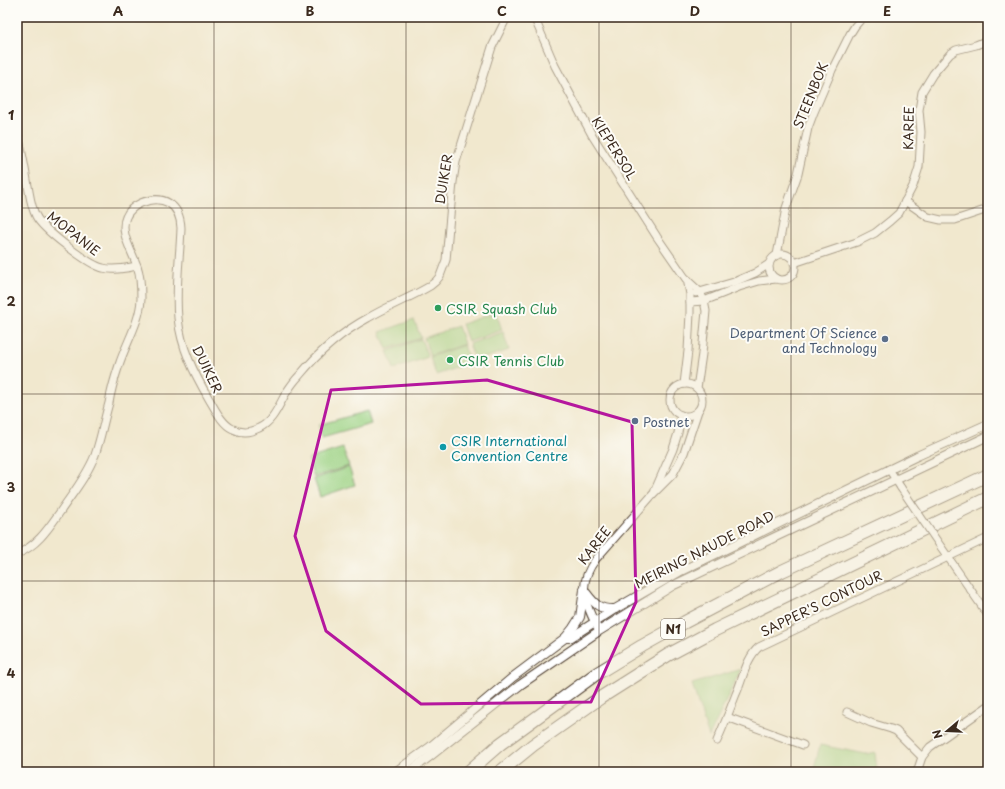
<svg xmlns="http://www.w3.org/2000/svg" width="1005" height="789" viewBox="0 0 1005 789" font-family="'Playpen Sans',sans-serif">
<style>
.park{fill:#9bd182;stroke:#6b7e50}
.lines{fill:none;stroke-linecap:round;stroke-linejoin:round}
.minor-casing{stroke:#564638;stroke-width:9}
.tertiary-casing{stroke:#564638;stroke-width:10}
.motorway-casing{stroke:#564638;stroke-width:14}
.minor{stroke:#fff;stroke-width:7}
.tertiary{stroke:#fff;stroke-width:8}
.motorway{stroke:#fff;stroke-width:12}
.minor-bridge-casing{stroke:#564638;stroke-width:9;stroke-linecap:butt}
.minor-bridge{stroke:#fff;stroke-width:7}
.marked{fill:none;stroke:#b5179e;stroke-width:3;stroke-linejoin:round}
.grid{fill:none;stroke:#3b2a1e;stroke-width:1;stroke-opacity:0.55}
.leisure-dot{fill:#2e9e5b;stroke:#fdfcf7;stroke-width:1.5}
.service-dot{fill:#5c6f8a;stroke:#fdfcf7;stroke-width:1.5}
.culture-dot{fill:#0f9aa8;stroke:#fdfcf7;stroke-width:1.5}
.labels{text-anchor:middle;dominant-baseline:central;stroke-width:4;stroke-linejoin:round;paint-order:stroke}
.shield{fill:#fdfcf7;stroke:#75695f;stroke-width:1}
.shield-label{font-size:12px;font-weight:bold;fill:#3b2a1e}
.street-label{font-size:13px;fill:#3b2a1e;stroke:#fdfcf7}
.leisure-label{font-size:13px;fill:#27864d;stroke:#fdfcf7;text-anchor:start}
.service-label{font-size:13px;fill:#4e5e75;stroke:#fdfcf7;text-anchor:end}
.culture-label{font-size:13px;fill:#0d838f;stroke:#fdfcf7;text-anchor:start}
.neatline{fill:none;stroke:#3b2a1e;stroke-width:1.5}
.grid-label{font-size:13px;text-anchor:middle;font-weight:bold;fill:#3b2a1e}
</style>
<rect width="100%" height="100%" fill="#fdfcf7"/>
<filter id="ink" filterUnits="userSpaceOnUse"><feTurbulence type="fractalNoise" baseFrequency=".025" numOctaves="2"/><feDisplacementMap in="SourceGraphic" scale="8" xChannelSelector="R" yChannelSelector="G"/><feConvolveMatrix kernelMatrix="1 2 1 2 8 2 1 2 1" color-interpolation-filters="sRGB"/></filter>
<filter id="wash" filterUnits="userSpaceOnUse"><feTurbulence type="fractalNoise" baseFrequency=".012" numOctaves="4" result="noise"/><feDisplacementMap in="SourceGraphic" scale="16" xChannelSelector="R" yChannelSelector="G"/><feGaussianBlur stdDeviation="0.9" result="paint"/><feColorMatrix in="noise" values="0 0 0 0 0 0 0 0 0 0 0 0 0 0 0 0 0 1.4 0 .05"/><feComposite in="paint" operator="in"/></filter>
<g filter="url(#wash)">
<rect width="100%" height="100%" fill="#f1e8ce"/>
<g class="park">
<polygon points="496,312 502,330 468,342 462,324"/>
<polygon points="414,320 421,338 387,349 380,332"/>
<polygon points="458,326 464,344 430,356 424,338"/>
<polygon points="503,332 509,350 475,361 469,344"/>
<polygon points="421,339 428,357 394,369 387,351"/>
<polygon points="464,345 470,363 436,375 430,357"/>
<polygon points="367,411 371,424 322,438 318,425"/>
<polygon points="343,448 349,466 314,477 308,459"/>
<polygon points="349,467 355,485 320,497 314,479"/>
<polygon points="741,669 709,737 692,684"/>
<polygon points="820,745 866,754 875,752 877,772 813,772"/>
</g>
</g>
<g filter="url(#ink)">
<g class="lines">
<g class="minor-casing">
<g id="minor">
<polyline points="534,17 555,66 592,135 657,237 686,279 700,292 704,301 706,311 702,354 697,388"/>
<path d="M17,132C22,150 25,168 28,186C30,196 31,207 36,216C42,229 89,265 103,268C114,271 126,268 137,266"/>
<polyline points="905,201 928,217 941,220 955,220 988,209"/>
<circle cx="782" cy="267" r="13"/>
<polyline points="777,255 786,208 798,174 808,128 814,112 832,70 850,34 855,26 863,17"/>
<polyline points="794,263 857,242 875,233 890,221 899,213 913,186 919,167 921,132 919,110 922,92 933,74 950,54 956,50 976,45 988,40"/>
<polyline points="696,293 734,282 755,273 769,264"/>
<polyline points="690,302 704,301 739,287 759,281 776,279"/>
<polyline points="684,384 688,351 690,313 690,294 687,279"/>
<circle cx="686" cy="400" r="16"/>
<polyline points="889,469 901,488"/>
<polyline points="655,490 673,449 678,433 681,415"/>
<polyline points="941,547 988,615"/>
<path d="M17,554C37,546 48,529 60,512C72,494 87,476 95,455C101,438 104,420 109,403C111,390 115,377 119,365C126,343 140,322 141,299C141,288 141,276 137,266C132,251 119,232 126,217C129,210 134,206 141,203C163,194 180,204 181,228C180,258 175,288 178,318C181,348 194,373 209,399C215,409 222,424 233,429C242,434 251,432 259,428C273,422 279,405 286,393C290,387 294,381 299,376C318,353 342,332 368,318C388,306 410,298 430,286L436,281L440,276L446,260L453,182L456,162L492,47L507,17"/>
<path d="M599,631C585,604 576,585 596,559L654,493L673,474L684,453L698,411"/>
<polyline points="847,712 871,723 891,729 896,731 922,757"/>
<polyline points="727,717 803,745"/>
<path d="M717,741C724,725 730,710 736,694C743,679 746,658 759,647L988,538"/>
<polyline points="917,772 922,757 930,747 988,706"/>
</g>
</g>
<g class="tertiary-casing">
<g id="tertiary">
<path d="M584,590C594,603 598,610 615,609"/>
<polyline points="565,638 570,638 615,609 679,572 917,456 988,424"/>
<polyline points="395,772 430,747 513,677 565,638 573,628 580,617 584,590"/>
<polyline points="409,772 429,757 520,685 599,631 672,586 988,436"/>
</g>
</g>
<g class="motorway-casing">
<g id="motorway">
<polyline points="468,772 500,744 555,704 596,674 642,646 685,622 782,571 988,475"/>
<polyline points="500,772 533,745 600,698 668,655 715,630 988,498"/>
</g>
</g>
<use href="#minor" class="minor"/>
<use href="#tertiary" class="tertiary"/>
<use href="#motorway" class="motorway"/>
<g class="minor-bridge-casing">
<polyline id="minor-bridge" points="901,488 941,547"/>
</g>
<use href="#minor-bridge" class="minor-bridge"/>
</g>
</g>
<path d="M0 0H1005V789H0ZM487,380L632,422L636,602L591,702L421,704L326,631L295,536L331,390Z" fill="#f1e8ce" fill-opacity=".55" fill-rule="evenodd"/>
<path class="marked" d="M487,380L632,422L636,602L591,702L421,704L326,631L295,536L331,390Z"/>
<path class="grid" d="M214,17V772M406,17V772M599,17V772M791,17V772M17,208H988M17,394H988M17,581H988"/>
<g class="leisure-dot">
<circle cx="438" cy="308" r="4"/>
<circle cx="450" cy="360" r="4"/>
</g>
<g class="service-dot">
<circle cx="885" cy="339" r="4"/>
<circle cx="635" cy="421" r="4"/>
</g>
<circle class="culture-dot" cx="443" cy="447" r="4"/>
<g class="labels">
<rect class="shield" x="661" y="619" width="24" height="20" rx="3"/>
<g class="shield-label">
<text x="673" y="629">N1</text>
</g>
<g class="street-label">
<text transform="translate(810 95) rotate(-68)">STEENBOK</text>
<text transform="translate(908 128) rotate(-89)">KAREE</text>
<text transform="translate(615 148) rotate(58)">KIEPERSOL</text>
<text transform="translate(443 179) rotate(-81)">DUIKER</text>
<text transform="translate(74 233) rotate(38)">MOPANIE</text>
<text transform="translate(208 369) rotate(64)">DUIKER</text>
<text transform="translate(594 545) rotate(-52)">KAREE</text>
<text transform="translate(704 549) rotate(-27)">MEIRING NAUDE ROAD</text>
<text transform="translate(821 603) rotate(-26)">SAPPER'S CONTOUR</text>
</g>
<g class="leisure-label">
<text x="446" y="308">CSIR Squash Club</text>
<text x="458" y="360">CSIR Tennis Club</text>
</g>
<g class="service-label">
<text x="877" y="332">Department Of Science<tspan x="877" dy="15">and Technology</tspan></text>
<text x="643" y="421" text-anchor="start">Postnet</text>
</g>
<g class="culture-label">
<text x="451" y="440">CSIR International<tspan x="451" dy="15">Convention Centre</tspan></text>
</g>
</g>
<rect width="1005" height="789" fill="none" stroke="#fdfcf7" stroke-width="44"/>
<g transform="translate(947 731) rotate(251)" stroke="#fdfcf7" stroke-width="3" paint-order="stroke">
<path d="M0-3L7 15L0 10L-7 15Z" fill="#3b2a1e"/>
<text y="-6" font-size="11" font-weight="bold" text-anchor="middle" fill="#3b2a1e">N</text>
</g>
<rect x="22" y="22" width="961" height="745" class="neatline"/>
<g class="grid-label">
<text x="118" y="16">A</text>
<text x="310" y="16">B</text>
<text x="502" y="16">C</text>
<text x="695" y="16">D</text>
<text x="887" y="16">E</text>
<text x="11" y="120">1</text>
<text x="11" y="306">2</text>
<text x="11" y="492">3</text>
<text x="11" y="678">4</text>
</g>
</svg>
